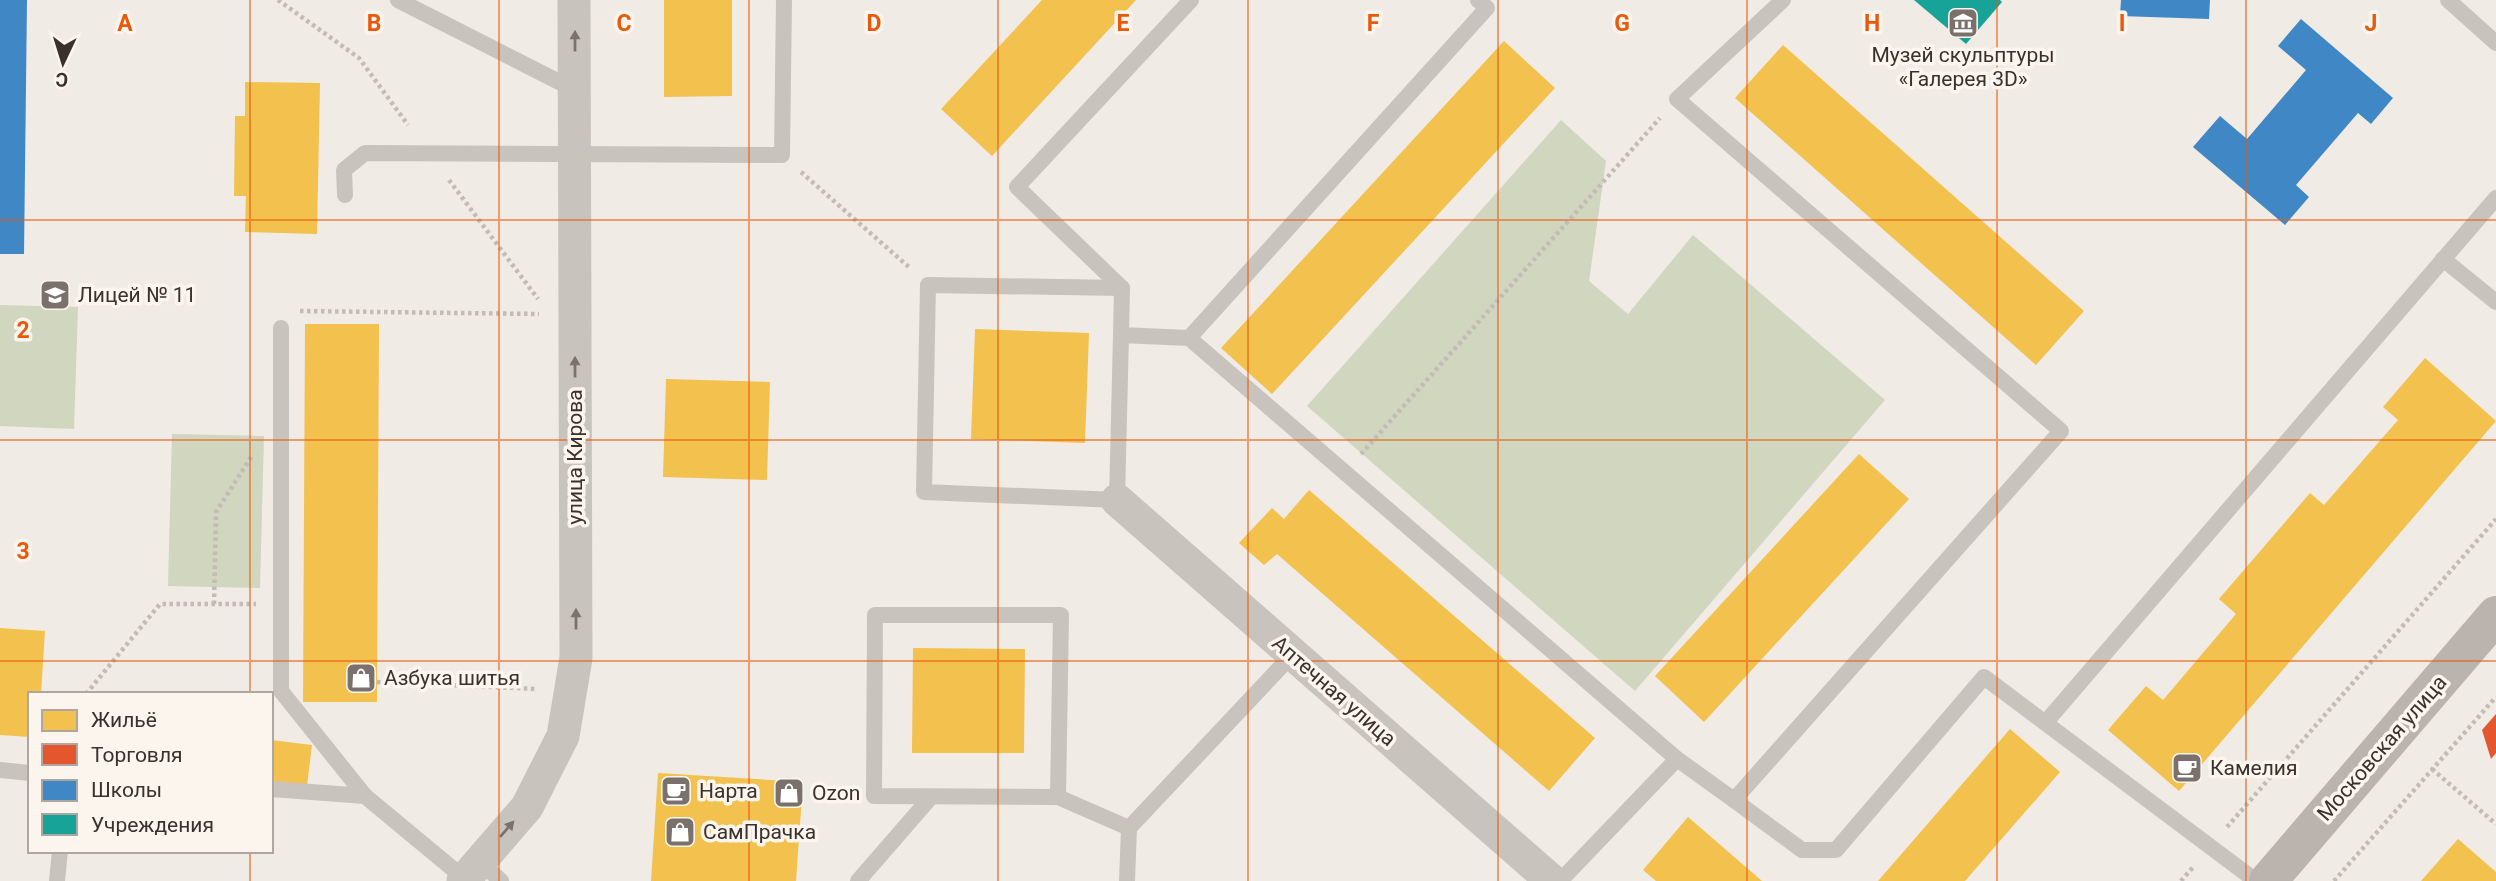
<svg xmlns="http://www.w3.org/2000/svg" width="2496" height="881" viewBox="0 0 2496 881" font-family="Roboto,sans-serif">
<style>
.green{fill:#d1d6bf}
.homes{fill:#f2c14e}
.shops{fill:#e4572e}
.schools{fill:#3f88c5}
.public{fill:#17a398}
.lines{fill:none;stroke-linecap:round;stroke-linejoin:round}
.path{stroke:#c2bbb6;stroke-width:4.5;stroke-dasharray:3.5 3.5;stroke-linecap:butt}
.lane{stroke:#c9c3be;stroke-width:16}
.street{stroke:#c9c3be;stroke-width:33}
.secondary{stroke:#bab3ae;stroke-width:38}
.oneway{fill:#7b726d}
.grid{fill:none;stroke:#e8590c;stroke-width:2;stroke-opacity:0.55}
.labels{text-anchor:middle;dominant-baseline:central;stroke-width:7;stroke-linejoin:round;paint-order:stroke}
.poi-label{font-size:21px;fill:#3b302b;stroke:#fbf5ee;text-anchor:start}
.street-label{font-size:21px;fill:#3b302b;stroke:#fbf5ee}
.grid-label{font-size:23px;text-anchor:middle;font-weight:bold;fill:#e8590c;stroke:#fbf5ee;stroke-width:7;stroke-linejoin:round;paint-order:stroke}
</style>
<rect width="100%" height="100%" fill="#f0ebe5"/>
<g class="green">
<polygon points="1561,120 1606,161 1589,281 1628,314 1693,235 1885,400 1635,691 1307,406"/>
<polygon points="0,305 78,307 74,429 0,426"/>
<polygon points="172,434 264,436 260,588 168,586"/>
</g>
<g class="homes">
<polygon points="664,0 732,0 732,96 664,97"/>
<polygon points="1042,0 1136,0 992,156 941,109"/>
<polygon points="1504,41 1555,88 1272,394 1221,348"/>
<polygon points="1783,45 2084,311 2036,365 1735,98"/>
<polygon points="245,82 320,83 317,234 245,232 246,196 234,196 235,116 245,116"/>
<polygon points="305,324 379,324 377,702 303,702"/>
<polygon points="975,329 1089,333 1085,443 971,439"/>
<polygon points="2425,358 2496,421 2179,791 2108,730 2146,686 2163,700 2236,614 2219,599 2310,493 2324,505 2398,420 2383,407"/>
<polygon points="666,379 770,382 767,480 663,477"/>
<polygon points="1859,454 1909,499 1704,722 1655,676"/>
<polygon points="1309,490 1595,738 1549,791 1277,554 1264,565 1239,543 1272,508 1284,519"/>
<polygon points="0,628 45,631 41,694 30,694 30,737 0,735"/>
<polygon points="913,648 1025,649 1024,753 912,753"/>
<polygon points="2010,729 2060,772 1965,881 1878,881"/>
<polygon points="271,740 312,745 307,786 271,782"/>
<polygon points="658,773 803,782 796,881 651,881"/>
<polygon points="1688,817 1762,881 1656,881 1643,870"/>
<polygon points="2458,839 2496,872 2496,881 2421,881"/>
</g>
<polygon class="shops" points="2496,714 2496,753 2491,759 2482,730"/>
<g class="schools">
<polygon points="0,0 27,0 24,254 0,254"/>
<polygon points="2121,0 2210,0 2209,19 2120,16"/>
<polygon points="2301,19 2393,98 2371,124 2358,113 2296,185 2309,197 2285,225 2193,147 2220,116 2247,139 2306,70 2278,46"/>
</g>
<polygon class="public" points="1914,0 2000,0 2002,2 1966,44"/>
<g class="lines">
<g class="path">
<polyline points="278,0 359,58 408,125"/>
<polyline points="801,172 910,268"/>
<polyline points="449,180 538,299"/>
<polyline points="300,311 539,314"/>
<polyline points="1361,454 1660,118"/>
<polyline points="214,604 216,512 253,454"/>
<polyline points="377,682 537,689"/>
<polyline points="86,694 160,604 256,604"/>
<polyline points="2432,769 2496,824"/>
<polyline points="2227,827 2496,519"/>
<polyline points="2181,881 2194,866"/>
<polyline points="2334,881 2496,697"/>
</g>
<g class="lane">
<polyline points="398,0 575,90"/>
<polyline points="1191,0 1017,187 1122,288 1121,335 1189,338 1677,759"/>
<polyline points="2448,0 2496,43"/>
<polyline points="345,195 344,170 365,153 782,155 784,0"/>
<polyline points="2443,259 2496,302"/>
<polyline points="281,328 281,691 365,796"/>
<polyline points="1121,335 1117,500 924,492 928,285 1122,288"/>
<polyline points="1189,338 1487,8 1478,0"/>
<polyline points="2046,722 2496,198"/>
<polyline points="0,770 30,773"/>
<polyline points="271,789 365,796 465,879"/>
<polyline points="1058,797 1061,615 875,615 874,796 1058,797 1129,828 1293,654"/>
<polyline points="1734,800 1802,850 1836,850 1984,677 2256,881"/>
<polyline points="479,861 501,881"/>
<polyline points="57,881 60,851"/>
<polyline points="858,881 931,797"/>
<polyline points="1127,881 1129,828"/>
<polyline points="1560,881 1677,759 1734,800 2061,431 1677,99 1783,0"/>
</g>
<g class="street">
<polyline points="1117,500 1552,881"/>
<polyline points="463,881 527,807 563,736 576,658 574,0"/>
</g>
<polyline class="secondary" points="2268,881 2496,615"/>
</g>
<defs><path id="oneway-solid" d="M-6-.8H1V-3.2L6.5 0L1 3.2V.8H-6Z" transform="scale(1.75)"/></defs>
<g class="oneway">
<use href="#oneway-solid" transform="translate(575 41) rotate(-90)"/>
<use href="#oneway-solid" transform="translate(575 367) rotate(-90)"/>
<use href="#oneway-solid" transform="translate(576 619) rotate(-90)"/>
<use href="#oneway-solid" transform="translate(507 829) rotate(-49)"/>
</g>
<path class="grid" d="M250,0V694M499,0V881M749,0V881M998,0V881M1248,0V881M1498,0V881M1747,0V881M1997,0V881M2246,0V881M0,220H2496M0,440H2496M0,661H2496M250,851V881"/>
<defs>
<g id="museum-square" transform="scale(1.575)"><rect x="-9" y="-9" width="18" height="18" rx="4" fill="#7a716c" stroke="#fbf5ee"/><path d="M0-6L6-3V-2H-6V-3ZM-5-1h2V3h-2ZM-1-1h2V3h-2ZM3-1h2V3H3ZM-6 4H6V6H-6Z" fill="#fff"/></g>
<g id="school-square" transform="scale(1.575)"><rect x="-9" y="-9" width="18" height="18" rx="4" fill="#7a716c" stroke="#fbf5ee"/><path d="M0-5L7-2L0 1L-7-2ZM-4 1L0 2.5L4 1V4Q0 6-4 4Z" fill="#fff"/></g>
<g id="shop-square" transform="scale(1.575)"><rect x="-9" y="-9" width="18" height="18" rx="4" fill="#7a716c" stroke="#fbf5ee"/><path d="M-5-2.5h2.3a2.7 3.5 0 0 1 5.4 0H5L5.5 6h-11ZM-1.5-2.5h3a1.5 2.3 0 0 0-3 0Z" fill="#fff"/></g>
<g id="cafe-square" transform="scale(1.575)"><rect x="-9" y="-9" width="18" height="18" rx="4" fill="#7a716c" stroke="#fbf5ee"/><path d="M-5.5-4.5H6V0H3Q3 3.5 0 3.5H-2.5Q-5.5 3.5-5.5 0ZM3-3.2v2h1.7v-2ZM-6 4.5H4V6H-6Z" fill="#fff"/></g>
</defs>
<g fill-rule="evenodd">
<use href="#museum-square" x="1963" y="23"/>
<use href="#school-square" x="55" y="295"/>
<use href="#shop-square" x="361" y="678"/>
<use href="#cafe-square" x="2187" y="768"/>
<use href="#cafe-square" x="676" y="791"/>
<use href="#shop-square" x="789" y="793"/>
<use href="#shop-square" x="680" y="832"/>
</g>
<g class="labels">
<g class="poi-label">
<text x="1963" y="55" text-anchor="middle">Музей скульптуры<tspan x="1963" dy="24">«Галерея 3D»</tspan></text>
<text x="78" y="295">Лицей № 11</text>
<text x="384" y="678">Азбука шитья</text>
<text x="2210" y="768">Камелия</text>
<text x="699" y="791">Нарта</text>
<text x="812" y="793">Ozon</text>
<text x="703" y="832">СамПрачка</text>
</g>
<g class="street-label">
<text transform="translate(575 457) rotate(-90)">улица Кирова</text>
<text transform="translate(1334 691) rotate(41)">Аптечная улица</text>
<text transform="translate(2382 748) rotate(-49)">Московская улица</text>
</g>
</g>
<g class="grid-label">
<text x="125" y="31">A</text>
<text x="374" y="31">B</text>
<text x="624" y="31">C</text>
<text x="874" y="31">D</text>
<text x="1123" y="31">E</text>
<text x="1373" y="31">F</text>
<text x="1622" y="31">G</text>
<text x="1872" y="31">H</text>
<text x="2122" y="31">I</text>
<text x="2371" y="31">J</text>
<text x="23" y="338">2</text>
<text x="23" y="559">3</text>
</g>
<rect x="28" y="692" width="245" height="161" fill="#fbf5ee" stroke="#aea6a0" stroke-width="2"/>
<rect x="42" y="710" width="35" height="21" fill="#f2c14e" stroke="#aea6a0" stroke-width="2"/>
<text x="91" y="727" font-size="21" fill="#3b302b">Жильё</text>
<rect x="42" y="744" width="35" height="21" fill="#e4572e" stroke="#aea6a0" stroke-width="2"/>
<text x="91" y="762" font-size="21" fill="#3b302b">Торговля</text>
<rect x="42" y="780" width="35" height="21" fill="#3f88c5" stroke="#aea6a0" stroke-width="2"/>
<text x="91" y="797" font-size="21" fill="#3b302b">Школы</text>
<rect x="42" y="814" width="35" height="21" fill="#17a398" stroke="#aea6a0" stroke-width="2"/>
<text x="91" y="832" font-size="21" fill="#3b302b">Учреждения</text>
<g transform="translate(63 63) rotate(184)" stroke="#fbf5ee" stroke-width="5" paint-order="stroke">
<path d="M0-5L12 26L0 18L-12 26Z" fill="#3b302b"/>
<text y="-10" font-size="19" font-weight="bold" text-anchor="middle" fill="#3b302b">С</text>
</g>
</svg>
